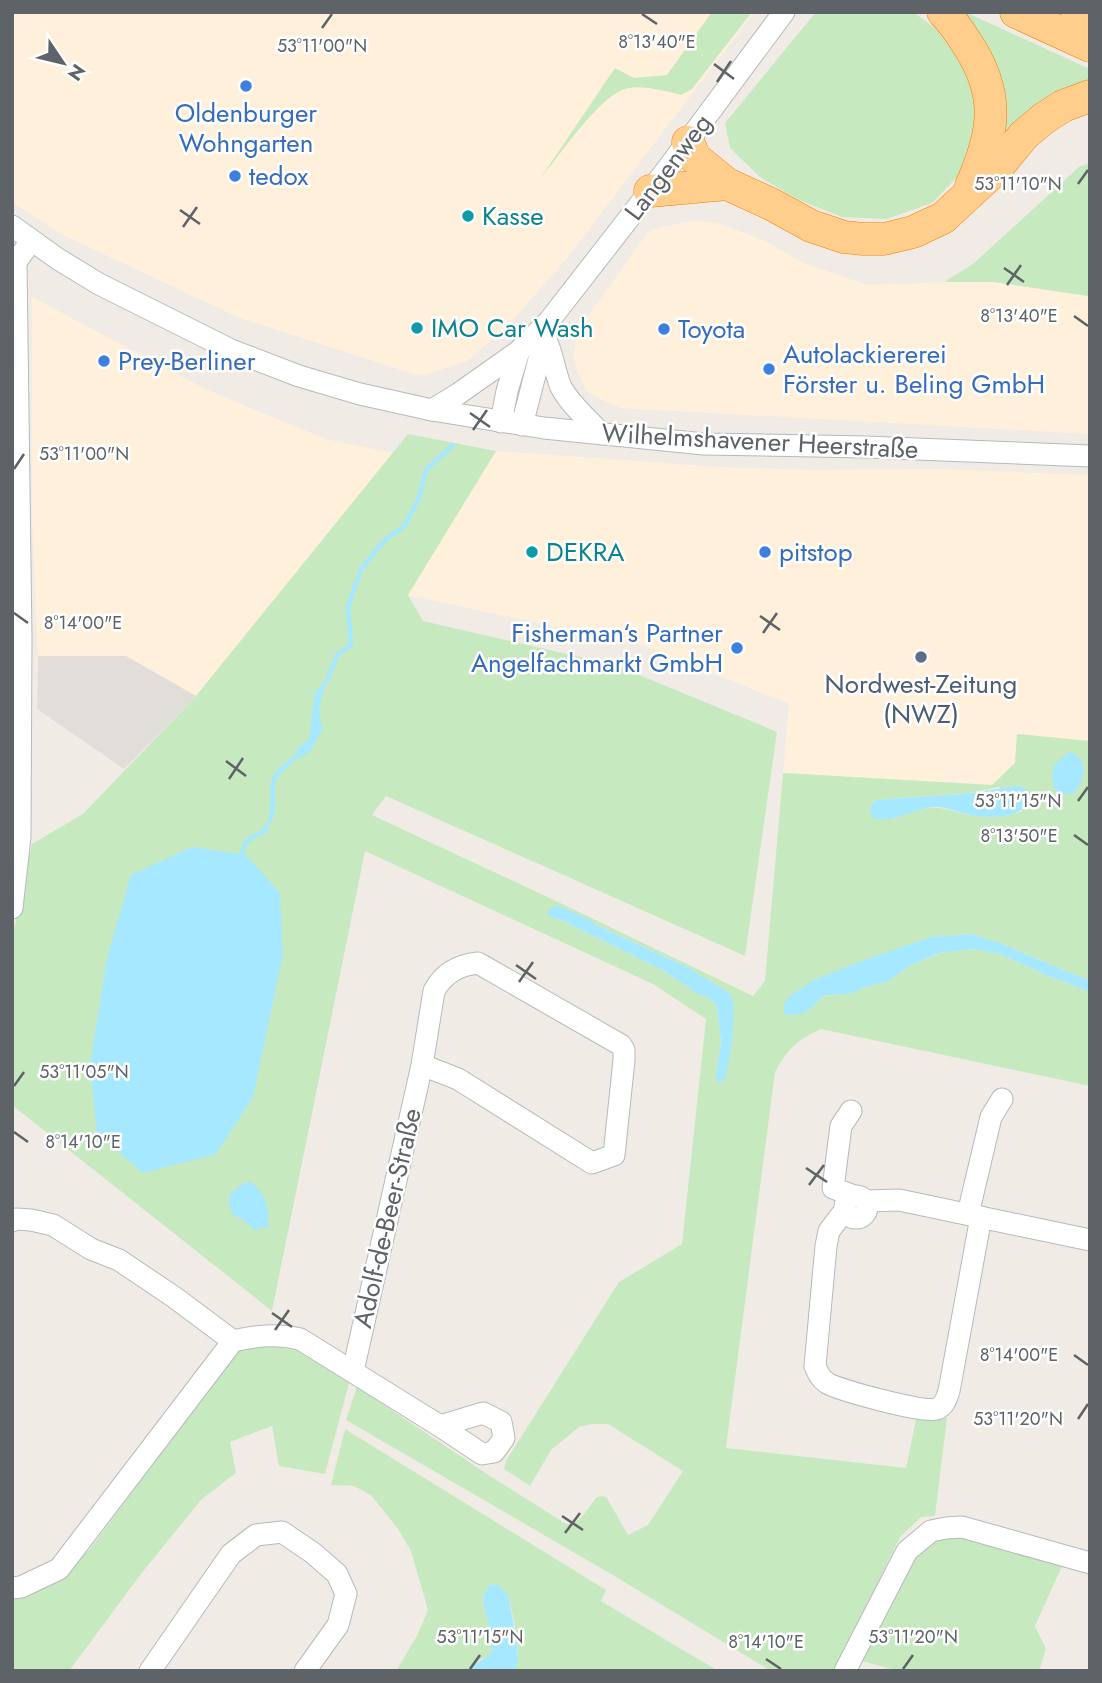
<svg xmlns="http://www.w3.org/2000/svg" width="1102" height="1683" viewBox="0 0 1102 1683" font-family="Jost,sans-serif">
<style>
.commercial{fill:#fff0db}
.industrial{fill:#e1ded9}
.green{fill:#c7e9c0;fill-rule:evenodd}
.water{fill:#a6e8ff}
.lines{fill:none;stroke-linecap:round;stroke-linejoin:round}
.stream{stroke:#a6e8ff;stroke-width:4.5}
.minor-casing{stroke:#b6b9bd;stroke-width:23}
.highway-casing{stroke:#f57d00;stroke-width:33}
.minor{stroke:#fff;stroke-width:21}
.highway{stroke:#ffce8d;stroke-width:32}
.ticks{fill:none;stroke:#5d6367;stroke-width:2.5}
.shop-dot{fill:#3f7fe0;stroke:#fff;stroke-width:2.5}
.culture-dot{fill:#0f9aa8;stroke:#fff;stroke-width:2.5}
.service-dot{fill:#5c6f8a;stroke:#fff;stroke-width:2.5}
.labels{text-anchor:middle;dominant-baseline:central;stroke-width:5;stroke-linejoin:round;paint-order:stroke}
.shop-label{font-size:26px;fill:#366cbe;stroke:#fff;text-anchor:start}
.street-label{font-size:26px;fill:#5d6367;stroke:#fff}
.culture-label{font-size:26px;fill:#0d838f;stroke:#fff;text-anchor:start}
.service-label{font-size:26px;fill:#4e5e75;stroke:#fff}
.ticks-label{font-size:18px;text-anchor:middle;fill:#5d6367;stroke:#fff;stroke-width:5;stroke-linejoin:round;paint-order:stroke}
</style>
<rect width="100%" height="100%" fill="#f0ece5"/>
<g class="commercial">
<polygon points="12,12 754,12 567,258 513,320 467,361 420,376 240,318 61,234 12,202"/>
<polygon points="693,221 718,223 767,242 803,263 867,285 984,281 1087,296 1090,293 1090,434 620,408 589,393 578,374 573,355 579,329 648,232 661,227"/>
<polygon points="32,297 205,389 325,439 393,453 196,696 126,656 38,656 32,516"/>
<polygon points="496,451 719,467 812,470 934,469 1090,475 1090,741 1017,734 1015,763 993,785 783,773 789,704 642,645 407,595"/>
</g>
<polygon class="industrial" points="38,656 126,656 196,696 124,769 37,709"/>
<g class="green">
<path d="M712,12H752L692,89L681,95C666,91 636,83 622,90C595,102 560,155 540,179L615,68L634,78L667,75Z"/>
<polygon points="816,12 913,12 935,28 966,69 979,119 965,169 932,203 887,219 842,217 799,200 760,177 730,148 725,123"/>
<polygon points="957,12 965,12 1090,69 1090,87 999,154"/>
<polygon points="1090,163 1090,293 1088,296 994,282 944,282 973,264 1079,167"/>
<path d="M408,434L496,451L408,595L423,621L615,665L777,732L745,956L386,796L372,815L552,899L753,996L765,981L783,773L992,785L1015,763L1017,734L1090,741V981L1000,943L971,934L931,937L812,981L809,1010L822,996L853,993L868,986L887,982L909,966L940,953L973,949L1000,954L1046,975L1090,992V1086L821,1029C796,1040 788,1049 775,1072L726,1448L906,1468L917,1415L947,1418L935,1516L921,1517L900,1537L835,1671H771L611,1574L346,1420L357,1387L490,1476L566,1524C582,1523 587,1508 597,1497L603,1496L607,1498L628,1535L648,1525L683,1471L608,1424H592L579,1427L551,1450L530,1486L504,1469L506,1461L619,1282L682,1244L706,1019L653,984L365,851L272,1311L12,1105V939L32,844L83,814L196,696ZM999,787L1023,811C1008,817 989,818 972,815C961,814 950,809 939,808C924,806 909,813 895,818L877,800L964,794ZM548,916L590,920L596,925L687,967L734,1003L716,1076L721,1043L717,1006L709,998L698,994L664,971L563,921Z"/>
<polygon points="241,1345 261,1345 296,1350 349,1383 325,1474 279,1466 272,1426 230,1442 236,1473 202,1499 144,1570 69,1671 12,1671 12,1596 61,1577 90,1549"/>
<path d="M345,1429L606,1590L601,1601L718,1671H515C522,1646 513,1619 508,1594L489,1585C478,1600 485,1609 489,1624C491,1634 490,1644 492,1654L480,1660L470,1669L472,1671H396L417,1636L428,1610L411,1551L398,1529L371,1495L354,1486L331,1485Z"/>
<polygon points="961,1532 1063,1564 1035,1626 1046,1649 1039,1671 898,1671 859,1660 910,1556 931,1538"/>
</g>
<g class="water">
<path d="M329,677C322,694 315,710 323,728L311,750L301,758L296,749L309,739L315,692Z"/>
<path d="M1069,752L1075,754L1082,761C1085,775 1082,783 1073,794H1061L1055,790L1052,778L1054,765Z"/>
<path d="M1016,786L1024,788L1029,793C1031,820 990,818 971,815C960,813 949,808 938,807C916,806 896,824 873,818C869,811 869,805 877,800L964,794Z"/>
<polygon points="192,847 246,855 280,893 283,954 253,1097 216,1154 143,1173 97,1133 90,1065 107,958 131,875"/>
<polygon points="556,905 590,920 596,925 687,967 729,993 734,1003 732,1042 726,1076 719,1085 716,1076 721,1043 717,1006 709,998 698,994 664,971 563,921 548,916 547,912"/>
<path d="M971,934L1000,943L1090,981V992L1046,975L1000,954L973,949L939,953L909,966L887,982L868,986L853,993L822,996C810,1010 805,1017 785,1014L783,1005L790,996L812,981L859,962L931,937Z"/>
<path d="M250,1181C267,1196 269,1205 268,1227L254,1230L245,1221L232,1214C224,1193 233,1189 250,1181Z"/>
<path d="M489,1585H498L508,1594L517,1643L518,1660L515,1671H472L470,1668L492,1653C490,1644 491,1634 489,1624C485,1609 478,1600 489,1585Z"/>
</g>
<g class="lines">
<g class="stream">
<polyline points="327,681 337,655 351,645 348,607 361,569 383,542 405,525 419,498 426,470 453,445"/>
<path d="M270,820C276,805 270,793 274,780C276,771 295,758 302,752"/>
<path d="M241,855C246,839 250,837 265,831L267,825"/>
</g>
<g class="minor-casing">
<g id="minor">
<polyline points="12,226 58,259 99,284 231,350 299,376 360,394 432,410 544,428 704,444 866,447 1090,456"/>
<path d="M545,338C553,353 554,371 561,387C569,403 589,421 602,434"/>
<polyline points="432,410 458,394 519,351 549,321 668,168 784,12"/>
<polyline points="501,422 507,391 519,351"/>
<polyline points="522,425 545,336"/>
<polyline points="12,908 20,837 21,638 16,262 31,241"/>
<polyline points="851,1111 841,1126 833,1188 854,1196"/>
<circle cx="856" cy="1207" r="11"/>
<polyline points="866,1201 899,1200 1090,1240"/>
<path d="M845,1210L829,1231L826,1246L815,1366C818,1373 820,1378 827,1383C839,1390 926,1414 937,1409C945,1405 946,1399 949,1391L981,1217"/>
<polyline points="968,1214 991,1117 1002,1099"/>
<polyline points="12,1221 16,1219 31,1220 53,1225 91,1249 119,1260 174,1297 233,1341"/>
<path d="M353,1371L422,1065L434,991C443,974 458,965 478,963L621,1045L624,1050V1060L614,1155L592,1163L458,1079L422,1065"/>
<path d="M12,1588L21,1587L59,1569L233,1341C256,1336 276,1333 300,1339L440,1426L482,1454L494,1452L504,1438L501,1422L483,1413L440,1426"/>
<polyline points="150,1671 231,1554 256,1535 282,1532 313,1553 337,1574 346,1594 338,1625 305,1671"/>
<polyline points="845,1671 907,1551 931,1531 946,1528 962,1527 1090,1563"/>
</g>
</g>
<g class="highway-casing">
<g id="highway">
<path d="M943,12C952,21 959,31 966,42C1001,94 995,132 971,186"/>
<polyline points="1016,12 1090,46"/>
<polyline points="1077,12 1090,18"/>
<polyline points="688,142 695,158 727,184 771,204 811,226 844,237 863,239 884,239 913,232 943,218 997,168 1024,135 1043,119 1063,106 1090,96"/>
<polyline points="650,191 727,184"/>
</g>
</g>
<use href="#minor" class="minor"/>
<use href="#highway" class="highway"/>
</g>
<path class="ticks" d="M642,14L657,24M322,28L332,14M714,64L734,79M717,82L731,61M1078,184L1088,170M180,210L200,224M183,227L197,207M1004,268L1024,282M1007,285L1021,265M1074,316L1088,326M470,413L490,427M473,430L487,410M14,469L24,454M14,613L28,623M760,616L780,630M763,633L777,613M226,761L246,776M229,779L243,758M1078,801L1088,787M1074,835L1088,845M516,965L536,979M519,982L533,962M14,1086L24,1072M14,1132L28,1142M806,1168L827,1182M809,1185L824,1165M272,1313L292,1327M275,1330L289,1310M1074,1355L1088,1365M1078,1419L1088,1404M562,1516L583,1530M565,1533L580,1513M766,1659L781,1669M470,1669L480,1655M903,1669L913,1655"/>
<g class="shop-dot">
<circle cx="246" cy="86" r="7"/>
<circle cx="235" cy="176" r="7"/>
<circle cx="664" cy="329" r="7"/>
<circle cx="104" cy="361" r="7"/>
<circle cx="769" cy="369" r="7"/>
<circle cx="765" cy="552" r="7"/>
<circle cx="737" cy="648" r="7"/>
</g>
<g class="culture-dot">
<circle cx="468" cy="216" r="7"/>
<circle cx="417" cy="328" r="7"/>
<circle cx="532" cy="552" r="7"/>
</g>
<circle class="service-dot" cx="921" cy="657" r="7"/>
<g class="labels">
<g class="shop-label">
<text x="246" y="113" text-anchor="middle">Oldenburger<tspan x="246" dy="30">Wohngarten</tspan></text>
<text x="249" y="176">tedox</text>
<text x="678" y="329">Toyota</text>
<text x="783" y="354">Autolackiererei<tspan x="783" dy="30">Förster u. Beling GmbH</tspan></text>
<text x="118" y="361">Prey-Berliner</text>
<text x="779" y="552">pitstop</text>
<text x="723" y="633" text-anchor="end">Fisherman‘s Partner<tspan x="723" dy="30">Angelfachmarkt GmbH</tspan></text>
</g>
<g class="street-label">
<text transform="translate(668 167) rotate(-53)">Langenweg</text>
<text transform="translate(760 441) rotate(3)">Wilhelmshavener Heerstraße</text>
<text transform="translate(387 1218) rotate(-77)">Adolf-de-Beer-Straße</text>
</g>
<g class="culture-label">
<text x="482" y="216">Kasse</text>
<text x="431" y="328">IMO Car Wash</text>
<text x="546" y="552">DEKRA</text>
</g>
<g class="service-label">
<text x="921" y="684">Nordwest-Zeitung<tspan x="921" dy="30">(NWZ)</tspan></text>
</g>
</g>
<g class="ticks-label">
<text x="657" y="48">8°13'40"E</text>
<text x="322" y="52">53°11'00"N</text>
<text x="1018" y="190">53°11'10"N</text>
<text x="1019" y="322">8°13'40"E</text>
<text x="84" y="460">53°11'00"N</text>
<text x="83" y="629">8°14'00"E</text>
<text x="1018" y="807">53°11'15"N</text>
<text x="1019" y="842">8°13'50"E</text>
<text x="84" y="1078">53°11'05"N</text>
<text x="83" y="1148">8°14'10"E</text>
<text x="1019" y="1361">8°14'00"E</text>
<text x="1018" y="1425">53°11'20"N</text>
<text x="480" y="1643">53°11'15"N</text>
<text x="913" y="1643">53°11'20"N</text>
<text x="766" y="1648">8°14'10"E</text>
</g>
<rect width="1102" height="1683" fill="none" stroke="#5d6367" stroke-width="28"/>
<g transform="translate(63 63) rotate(125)" stroke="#ffffff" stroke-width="5" paint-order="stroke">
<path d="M0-5L12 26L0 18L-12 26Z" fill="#5d6367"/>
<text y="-10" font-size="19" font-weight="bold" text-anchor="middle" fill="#5d6367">N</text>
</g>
</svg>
